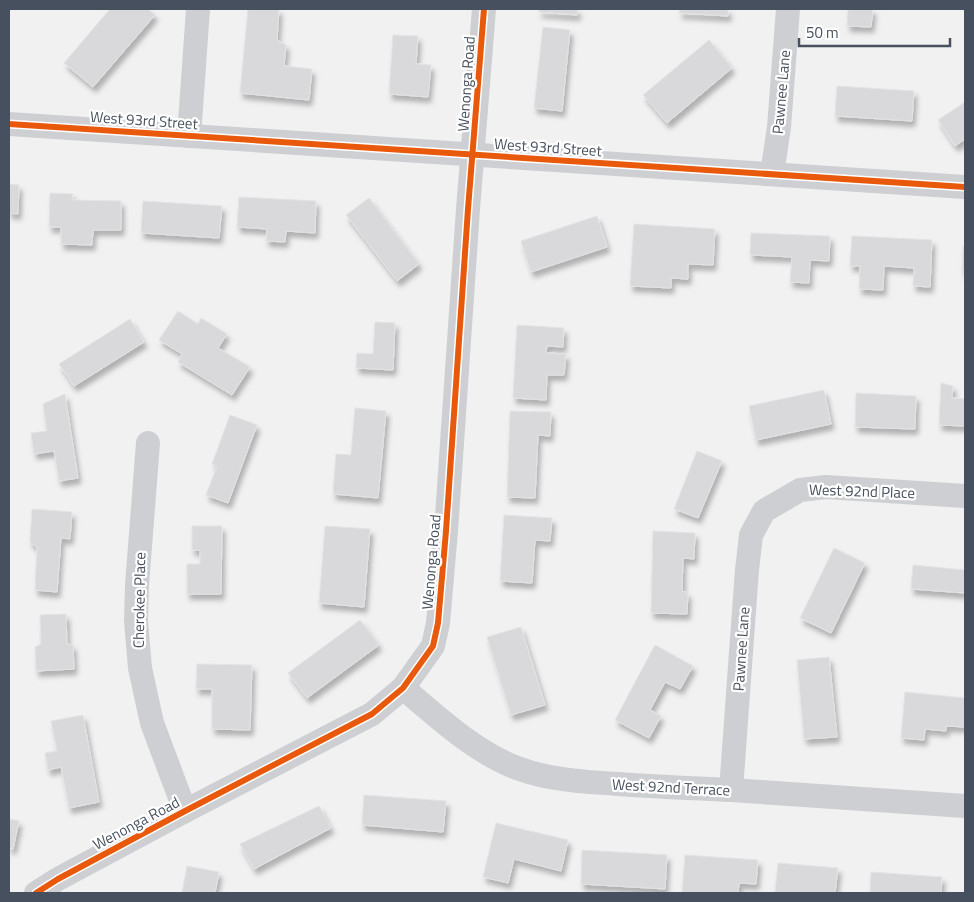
<svg xmlns="http://www.w3.org/2000/svg" width="974" height="902" viewBox="0 0 974 902" font-family="'Titillium Web',sans-serif">
<style>
.building{fill:#d9d9db;stroke:#e3e3e4;filter:url(#shadow)}
.lines{fill:none;stroke-linecap:round;stroke-linejoin:round}
.minor{stroke:#cdcfd2;stroke-width:24}
.cycleway-casing{stroke:#fff;stroke-width:9}
.cycleway{stroke:#e8590c;stroke-width:6}
.labels{text-anchor:middle;dominant-baseline:central;stroke-width:4.5;stroke-linejoin:round;paint-order:stroke}
.street-label{font-size:15px;fill:#47505e;stroke:#fff}
</style>
<defs>
<filter id="shadow"><feDropShadow dx="3" dy="5.5" stdDeviation="2.5" flood-color="#0004"/></filter>
</defs>
<rect width="100%" height="100%" fill="#f2f1f1"/>
<g class="building">
<polygon points="110,9 148,9 155,15 93,87 64,63"/>
<polygon points="248,9 279,9 277,40 286,45 284,66 312,69 309,100 240,93"/>
<polygon points="539,9 578,9 577,15 539,12"/>
<polygon points="680,9 728,9 728,16 679,13"/>
<polygon points="848,9 873,9 871,27 847,26"/>
<polygon points="543,27 570,30 562,111 534,108"/>
<polygon points="393,35 418,36 416,64 431,65 428,97 389,94"/>
<polygon points="709,40 732,68 667,123 643,95"/>
<polygon points="837,86 914,91 912,121 835,116"/>
<polygon points="965,102 965,139 955,146 938,120"/>
<polygon points="9,184 19,185 18,214 9,213"/>
<polygon points="50,193 73,194 72,200 121,201 121,230 93,230 92,245 61,244 61,227 49,227"/>
<polygon points="239,197 316,201 315,233 286,231 285,242 266,241 267,229 237,227"/>
<polygon points="369,198 419,264 397,281 346,215"/>
<polygon points="143,201 222,206 219,238 141,233"/>
<polygon points="597,216 607,247 531,272 521,241"/>
<polygon points="634,224 715,229 713,265 688,264 688,279 671,278 671,288 630,286"/>
<polygon points="751,233 830,236 829,261 810,260 809,283 790,282 792,257 750,255"/>
<polygon points="852,236 932,240 930,287 913,286 914,268 884,266 883,290 859,289 860,266 850,266"/>
<polygon points="963,246 965,247 965,271 962,271"/>
<polygon points="178,311 198,324 201,318 227,334 218,348 250,367 232,395 178,362 182,354 159,340"/>
<polygon points="130,319 144,342 74,386 59,364"/>
<polygon points="375,322 395,323 393,370 356,368 357,353 373,354"/>
<polygon points="517,325 564,328 563,347 547,346 546,353 566,354 564,375 547,375 546,400 513,398"/>
<polygon points="941,383 953,386 952,398 965,399 965,426 939,425"/>
<polygon points="824,390 831,424 756,440 749,406"/>
<polygon points="856,393 916,396 915,429 855,427"/>
<polygon points="65,394 78,478 59,481 54,451 34,454 31,433 47,431 43,404"/>
<polygon points="355,408 386,411 378,498 333,494 336,454 351,455"/>
<polygon points="510,411 551,412 550,436 538,435 535,498 507,497"/>
<polygon points="230,415 257,425 228,503 206,495 217,466 212,464"/>
<polygon points="697,451 722,461 698,518 674,509"/>
<polygon points="32,509 72,512 70,539 61,538 57,592 35,590 37,547 30,542"/>
<polygon points="504,515 552,518 550,541 535,540 532,583 500,581"/>
<polygon points="192,526 222,526 221,594 187,594 187,564 200,564 200,550 192,550"/>
<polygon points="325,526 370,529 364,607 319,603"/>
<polygon points="653,531 695,533 694,559 683,558 682,591 688,593 687,614 651,613"/>
<polygon points="834,548 865,563 831,633 800,618"/>
<polygon points="913,565 965,570 965,593 911,589"/>
<polygon points="66,614 67,644 73,645 74,669 36,671 35,647 41,644 40,615"/>
<polygon points="360,620 379,645 307,698 288,673"/>
<polygon points="521,627 545,705 511,715 487,637"/>
<polygon points="655,645 693,666 680,689 665,682 650,710 661,716 649,738 615,720"/>
<polygon points="829,657 837,737 804,739 797,660"/>
<polygon points="197,664 252,665 250,730 212,729 212,689 196,689"/>
<polygon points="905,692 965,698 965,727 946,726 946,731 925,729 924,740 901,738"/>
<polygon points="83,715 99,802 69,808 61,767 48,770 45,753 57,751 51,721"/>
<polygon points="364,795 446,801 443,832 362,825"/>
<polygon points="319,806 331,828 254,869 240,844"/>
<polygon points="9,819 19,821 13,849 9,848"/>
<polygon points="496,823 568,840 561,871 514,859 508,883 483,877"/>
<polygon points="582,850 667,855 665,889 581,884"/>
<polygon points="685,855 758,860 756,884 739,883 738,893 682,893"/>
<polygon points="778,863 838,868 835,893 802,892 801,893 775,892"/>
<polygon points="187,866 219,872 215,893 182,893"/>
<polygon points="871,872 942,877 941,893 870,893"/>
</g>
<g class="lines">
<g class="minor">
<polyline points="9,124 965,187"/>
<polyline points="189,136 198,9"/>
<polyline points="772,174 779,127 788,9"/>
<polyline points="148,443 137,585 136,621 140,668 152,723 185,811"/>
<path d="M403,688C439,718 473,751 517,768C549,780 584,782 618,784C655,787 693,788 731,790C809,795 887,801 965,806"/>
<polyline points="731,790 747,570 751,535 764,511 800,490 826,487 965,496"/>
<polyline points="36,893 58,879 185,811 372,714 403,688 433,646 438,623 446,531 468,209 484,9"/>
</g>
<g class="cycleway-casing">
<g id="cycleway">
<polyline points="9,124 965,187"/>
<polyline points="36,893 58,879 185,811 372,714 403,688 433,646 438,623 446,531 468,209 484,9"/>
</g>
</g>
<use href="#cycleway" class="cycleway"/>
</g>
<g class="labels">
<g class="street-label">
<text transform="translate(466 84) rotate(-86)">Wenonga Road</text>
<text transform="translate(781 92) rotate(-85)">Pawnee Lane</text>
<text transform="translate(144 120) rotate(4)">West 93rd Street</text>
<text transform="translate(548 147) rotate(4)">West 93rd Street</text>
<text transform="translate(862 491) rotate(2)">West 92nd Place</text>
<text transform="translate(431 562) rotate(-85)">Wenonga Road</text>
<text transform="translate(139 600) rotate(-89)">Cherokee Place</text>
<text transform="translate(741 649) rotate(-86)">Pawnee Lane</text>
<text transform="translate(671 787) rotate(3)">West 92nd Terrace</text>
<text transform="translate(136 823) rotate(-28)">Wenonga Road</text>
</g>
</g>
<rect width="974" height="902" fill="none" stroke="#47505e" stroke-width="20"/>
<path d="M799 38v8h151v-8" fill="none" stroke="#47505e" stroke-width="2.5"/>
<text x="806" y="38" font-size="15" fill="#47505e" stroke="#ffffff" stroke-width="4" paint-order="stroke">50 m</text>
</svg>
